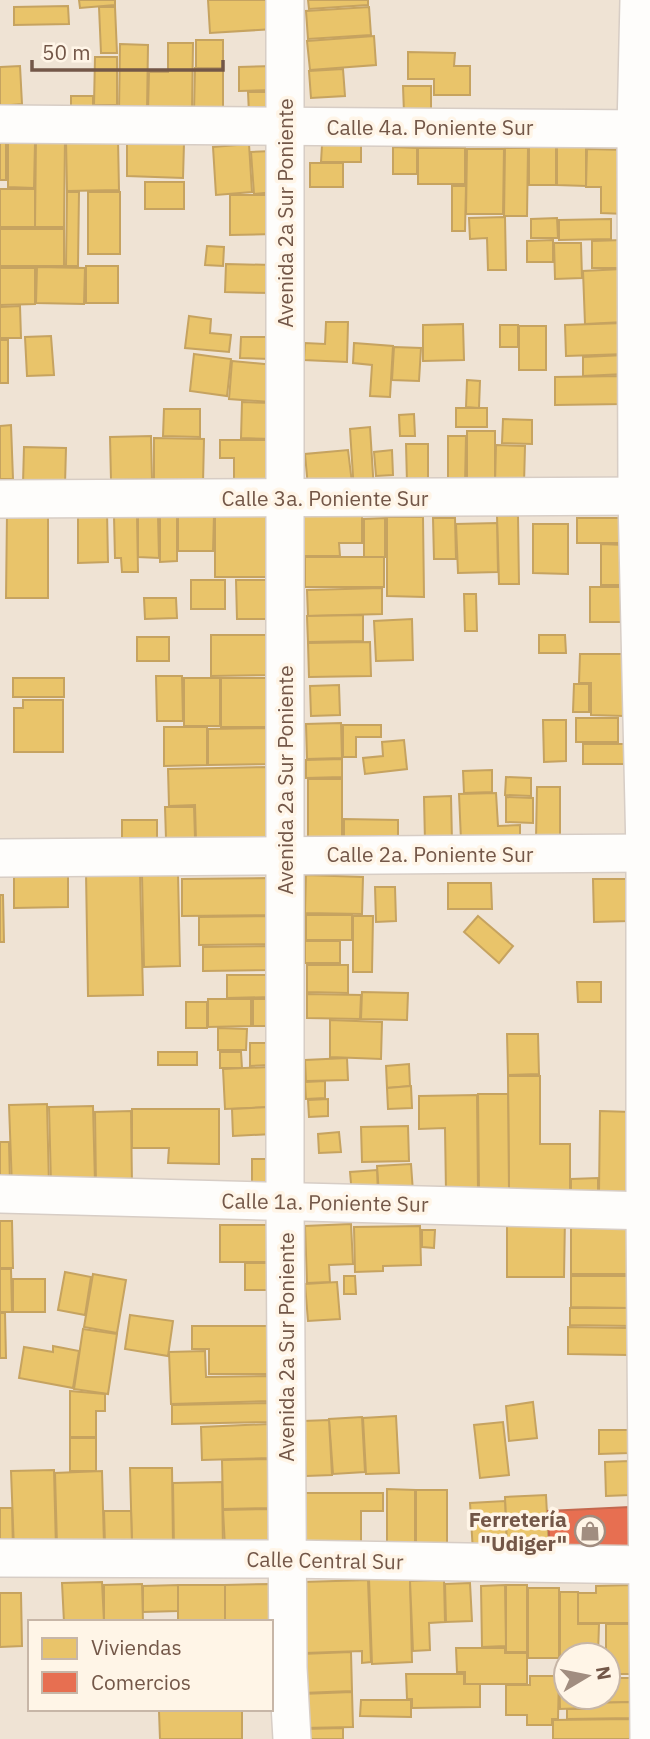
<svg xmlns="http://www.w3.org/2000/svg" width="650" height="1739" viewBox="0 0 650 1739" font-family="'IBM Plex Sans',sans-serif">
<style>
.residential{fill:#efe3d4;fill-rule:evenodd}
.homes{fill:#e9c46a;stroke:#c6a360;stroke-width:2}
.shops{fill:#e76f51;stroke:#c4684e;stroke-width:2}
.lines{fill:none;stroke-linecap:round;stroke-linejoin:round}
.minor-casing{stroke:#d7cdc5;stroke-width:40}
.minor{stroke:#fefdfb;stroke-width:37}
.labels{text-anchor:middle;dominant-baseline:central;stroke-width:7;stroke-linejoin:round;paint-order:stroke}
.street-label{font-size:21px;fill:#735748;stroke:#fff5e7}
.poi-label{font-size:21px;font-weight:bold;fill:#735748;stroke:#fff5e7;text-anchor:end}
</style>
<rect width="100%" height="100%" fill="#f6f0e7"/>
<path class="residential" d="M0,0H650V1739H0ZM30,1622H271V1709H30ZM566,1655H608V1697H566Z"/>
<g class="homes">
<polygon points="79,0 115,0 115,5 80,8"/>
<polygon points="208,0 272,0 274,29 210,33"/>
<polygon points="308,0 368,0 368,5 309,9"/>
<polygon points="68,6 69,24 14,25 14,7"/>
<polygon points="99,7 115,7 117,53 101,53"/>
<polygon points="369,7 371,35 308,39 306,11"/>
<polygon points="374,36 376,65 310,70 307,41"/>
<rect x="196" y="40" width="27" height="28"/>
<polygon points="168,43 193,43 192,111 148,111 149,72 168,72"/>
<polygon points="120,44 148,45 147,111 119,111"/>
<polygon points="408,52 455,53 454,66 470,66 470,95 434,95 434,79 408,79"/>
<polygon points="95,57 117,57 117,105 94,105"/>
<polygon points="20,66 22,104 0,106 0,67"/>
<polygon points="275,66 275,90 239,91 239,67"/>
<polygon points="195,68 223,69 223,112 194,112"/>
<polygon points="343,69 345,96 311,98 309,71"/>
<polygon points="403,86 431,86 431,113 404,113"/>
<polygon points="248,92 275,92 275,114 249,114"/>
<rect x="71" y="96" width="22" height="13"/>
<polygon points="36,137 65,138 64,227 35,227"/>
<polygon points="118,139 119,190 67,191 66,140"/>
<rect x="0" y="142" width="6" height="38"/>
<polygon points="8,142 35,143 34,188 8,187"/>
<polygon points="127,142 184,143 183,178 127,176"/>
<polygon points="249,144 252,192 216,195 213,147"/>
<polygon points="322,145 361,145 361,162 321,162"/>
<polygon points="557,145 586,145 586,186 557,185"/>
<rect x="529" y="146" width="27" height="39"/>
<polygon points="393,147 417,148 417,174 393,174"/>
<rect x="418" y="148" width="47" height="36"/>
<polygon points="505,148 528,148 527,216 504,216"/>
<polygon points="467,149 504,149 503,214 466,214"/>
<polygon points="587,149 625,150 625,214 601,213 601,187 586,187"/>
<polygon points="272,151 275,192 254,194 251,152"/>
<rect x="310" y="163" width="33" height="24"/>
<rect x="145" y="182" width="39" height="27"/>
<polygon points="452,186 466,186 465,231 452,231"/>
<rect x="0" y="189" width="35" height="38"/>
<polygon points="67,192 79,192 78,266 66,266"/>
<rect x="88" y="192" width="32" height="62"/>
<polygon points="230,195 273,195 274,234 230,235"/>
<polygon points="505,217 506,270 488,270 487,238 470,239 469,218"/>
<polygon points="557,218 558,238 531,238 531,219"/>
<polygon points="611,219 611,239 559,240 559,220"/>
<rect x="0" y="229" width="64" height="37"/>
<polygon points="553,240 553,262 527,262 527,241"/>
<polygon points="623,240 623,268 592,268 592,241"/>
<polygon points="554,243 581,243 582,278 555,279"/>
<polygon points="207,246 224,247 223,266 205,265"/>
<polygon points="226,264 272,265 271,293 225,292"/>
<rect x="86" y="266" width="32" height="37"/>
<polygon points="37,267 85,268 84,304 36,303"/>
<polygon points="0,268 35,268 35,304 0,305"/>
<polygon points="622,269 625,322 585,324 583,271"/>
<polygon points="20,306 21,338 0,338 0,307"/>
<polygon points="189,316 211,319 210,333 231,335 229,352 185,348"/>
<polygon points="326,322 348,322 347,362 304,360 305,343 325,344"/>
<polygon points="624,323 626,354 566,356 565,325"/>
<polygon points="463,324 464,360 423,361 423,325"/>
<rect x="500" y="325" width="18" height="22"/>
<rect x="519" y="326" width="27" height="44"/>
<polygon points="51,336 54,375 27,376 25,337"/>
<polygon points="241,337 270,337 270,359 240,358"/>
<rect x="0" y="340" width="8" height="43"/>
<polygon points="354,343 393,346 390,397 370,396 372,365 353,363"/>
<polygon points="394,347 421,348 419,381 392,380"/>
<polygon points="194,354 231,359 227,396 190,391"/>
<polygon points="625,355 625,374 583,376 583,357"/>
<polygon points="232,361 274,365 271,402 229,399"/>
<polygon points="623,376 623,404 555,405 555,377"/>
<polygon points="467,380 480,381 479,408 466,407"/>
<polygon points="242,402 273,403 272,439 241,438"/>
<rect x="456" y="408" width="31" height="19"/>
<polygon points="164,409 200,409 200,437 163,436"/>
<polygon points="414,414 415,436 400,436 399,415"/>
<polygon points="503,419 532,420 532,444 502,443"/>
<polygon points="11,425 13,479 0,479 0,426"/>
<polygon points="370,427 374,491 354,492 350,429"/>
<polygon points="467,431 495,431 495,484 467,483"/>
<polygon points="151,436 152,479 111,480 110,437"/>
<polygon points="448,436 466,436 465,484 448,483"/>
<polygon points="154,438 204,439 203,483 154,483"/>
<polygon points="220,440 272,440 272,486 234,485 234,458 220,458"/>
<polygon points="406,444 428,444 428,483 407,483"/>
<polygon points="496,445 525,446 524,484 495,484"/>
<polygon points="24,447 66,448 65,485 23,484"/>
<polygon points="348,450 352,483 308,487 305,454"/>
<polygon points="392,450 393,475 376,476 374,452"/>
<polygon points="107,511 108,562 78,563 78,517"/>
<polygon points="7,513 48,514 48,598 6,598"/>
<polygon points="177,514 177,561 160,562 160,515"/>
<polygon points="303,514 362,514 362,543 339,543 340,556 303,556"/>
<polygon points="178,515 214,515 213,551 178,551"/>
<polygon points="114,516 137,516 138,572 122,572 121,558 115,558"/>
<polygon points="138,516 158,516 159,558 138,557"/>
<rect x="215" y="516" width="57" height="61"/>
<polygon points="497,516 518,516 519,584 499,584"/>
<polygon points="387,517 423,517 424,597 387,596"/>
<polygon points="385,518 385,557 364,557 364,519"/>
<polygon points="433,518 455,518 456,559 434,559"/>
<rect x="577" y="518" width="48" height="25"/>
<polygon points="497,523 498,572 458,573 456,524"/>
<polygon points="533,524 568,524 568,574 533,573"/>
<polygon points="601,544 625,545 625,585 601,585"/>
<rect x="305" y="557" width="79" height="30"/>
<rect x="191" y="580" width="34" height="29"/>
<polygon points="236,580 271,580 271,619 237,619"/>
<rect x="590" y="587" width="35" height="35"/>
<polygon points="382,588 382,614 308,616 307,590"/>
<polygon points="464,594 476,594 477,631 465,631"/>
<polygon points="144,598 176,598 177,618 145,619"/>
<polygon points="363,615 363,641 308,642 307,616"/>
<polygon points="412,619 413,660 376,661 374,621"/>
<polygon points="211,635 271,635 272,675 211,676"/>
<polygon points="539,635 565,635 566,653 539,653"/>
<rect x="137" y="637" width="32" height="24"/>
<polygon points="370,642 371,676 309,677 308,643"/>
<polygon points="580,654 625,654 624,716 591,715 591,683 579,683"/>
<polygon points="156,676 182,676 183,721 157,721"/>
<rect x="13" y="678" width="51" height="19"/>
<rect x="184" y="678" width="36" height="48"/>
<polygon points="221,678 270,678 271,727 221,727"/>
<polygon points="574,684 589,684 589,712 573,712"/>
<polygon points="339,685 340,715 311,716 310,686"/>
<polygon points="23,700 63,700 63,752 14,752 14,708 23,708"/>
<rect x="576" y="718" width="42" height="24"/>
<polygon points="543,720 566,720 566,761 544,762"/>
<polygon points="341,723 342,758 307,759 306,724"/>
<polygon points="343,725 381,725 381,737 356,737 356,757 343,757"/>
<polygon points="164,727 207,727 207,765 164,766"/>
<polygon points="273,728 273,764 208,765 208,729"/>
<polygon points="404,740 407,769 365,774 363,758 383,756 382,742"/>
<rect x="583" y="744" width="41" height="20"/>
<polygon points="342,759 342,777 306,778 306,760"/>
<polygon points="273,767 275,840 196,841 195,805 169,806 168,769"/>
<polygon points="492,770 492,792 464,793 463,771"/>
<polygon points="506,777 531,778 531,796 505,795"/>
<rect x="308" y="779" width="34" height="62"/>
<polygon points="537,787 560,787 560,840 536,839"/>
<polygon points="496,793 498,826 520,825 520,838 461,840 459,794"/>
<polygon points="451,796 452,842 425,842 424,797"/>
<polygon points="506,797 533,798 533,823 506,822"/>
<polygon points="165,807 194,807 195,838 166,839"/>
<polygon points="344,819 398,820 398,842 344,841"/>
<rect x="122" y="820" width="35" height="21"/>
<polygon points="86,872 140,872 143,995 88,996"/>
<polygon points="178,874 180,966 144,967 142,875"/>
<polygon points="306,875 363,877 362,914 305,913"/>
<polygon points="68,876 68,907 14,908 14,877"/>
<polygon points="270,878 270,915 182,916 182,879"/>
<polygon points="593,879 628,879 629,921 594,922"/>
<polygon points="448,883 491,883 492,909 448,909"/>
<polygon points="375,887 395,887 396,921 376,922"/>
<polygon points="0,895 3,895 4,942 0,942"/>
<rect x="306" y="915" width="46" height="25"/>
<polygon points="271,916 272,944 199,945 199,917"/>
<polygon points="353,916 373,916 372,972 353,972"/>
<polygon points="478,916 513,946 499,963 464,932"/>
<rect x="305" y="941" width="35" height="22"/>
<polygon points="272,946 272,970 203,971 203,947"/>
<polygon points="307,965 348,965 348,993 307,992"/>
<polygon points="227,975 271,975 272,997 227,998"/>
<polygon points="577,982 601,982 601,1002 578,1002"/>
<polygon points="362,992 408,993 407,1020 361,1019"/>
<polygon points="307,994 361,995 360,1019 307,1018"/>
<polygon points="208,999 251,999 251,1026 208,1027"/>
<polygon points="253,999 270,999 271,1026 253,1026"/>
<rect x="186" y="1002" width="21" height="26"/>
<polygon points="330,1020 382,1022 381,1059 330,1057"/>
<polygon points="218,1028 247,1029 246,1050 218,1050"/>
<polygon points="507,1034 538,1034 539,1074 508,1075"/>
<polygon points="250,1043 268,1043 269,1065 250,1066"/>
<rect x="158" y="1052" width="39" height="13"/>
<polygon points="220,1052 241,1052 242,1068 220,1068"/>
<polygon points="347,1058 348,1080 306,1081 305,1060"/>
<polygon points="409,1064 410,1086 387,1088 386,1066"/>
<polygon points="269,1067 271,1107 225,1109 223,1069"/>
<polygon points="508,1076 540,1076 540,1144 570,1144 570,1191 509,1192"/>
<polygon points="325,1081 325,1098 306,1099 305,1082"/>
<polygon points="411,1086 412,1108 388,1109 387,1088"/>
<polygon points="478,1094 508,1094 509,1191 479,1192"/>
<polygon points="477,1095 478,1192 446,1192 445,1128 419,1129 419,1096"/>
<polygon points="328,1099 328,1116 309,1117 308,1100"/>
<polygon points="47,1104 49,1185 12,1187 9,1105"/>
<polygon points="93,1106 95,1183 51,1184 49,1107"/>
<polygon points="270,1107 272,1134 233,1136 232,1109"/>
<polygon points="132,1109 219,1109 219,1164 168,1163 169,1148 132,1148"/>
<polygon points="131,1111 132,1187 96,1187 95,1112"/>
<polygon points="600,1111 631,1112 630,1194 599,1193"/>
<polygon points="408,1126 409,1161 362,1162 361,1127"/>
<polygon points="339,1132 341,1152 319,1153 318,1134"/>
<polygon points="0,1142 9,1142 10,1184 0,1184"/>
<rect x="252" y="1159" width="20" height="36"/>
<polygon points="411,1164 413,1192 379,1194 377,1166"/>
<polygon points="377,1170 378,1193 352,1195 350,1172"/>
<polygon points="598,1178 598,1194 571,1194 571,1179"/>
<polygon points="565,1217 564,1277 507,1277 507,1220"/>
<polygon points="0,1221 12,1221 13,1268 0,1268"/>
<polygon points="351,1224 353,1264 329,1265 330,1282 307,1283 305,1226"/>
<rect x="220" y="1225" width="52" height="37"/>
<polygon points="420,1226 421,1265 383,1266 383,1271 355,1272 354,1227"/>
<polygon points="571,1227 630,1227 631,1274 571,1274"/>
<polygon points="422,1230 435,1230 434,1248 422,1247"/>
<rect x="245" y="1263" width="27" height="27"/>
<polygon points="0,1269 11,1269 12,1312 0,1312"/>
<polygon points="65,1272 91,1277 85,1315 58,1310"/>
<polygon points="93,1274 126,1280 117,1333 84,1327"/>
<polygon points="344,1276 355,1276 356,1294 344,1294"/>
<polygon points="571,1276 631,1276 630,1308 571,1307"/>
<rect x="13" y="1279" width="32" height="33"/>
<polygon points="337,1282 340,1319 308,1321 305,1284"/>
<polygon points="570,1308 633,1308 633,1326 570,1325"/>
<polygon points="0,1313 5,1313 6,1358 0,1358"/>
<polygon points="130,1315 173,1321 168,1356 125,1349"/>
<polygon points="192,1326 269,1326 270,1374 209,1374 209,1349 192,1349"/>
<polygon points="568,1327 628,1328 628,1355 568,1354"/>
<polygon points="83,1329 117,1334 108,1394 74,1389"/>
<polygon points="53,1346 79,1351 73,1388 19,1378 24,1347 53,1352"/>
<polygon points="205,1351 206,1377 270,1376 271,1401 171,1404 169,1352"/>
<polygon points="70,1391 105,1394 105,1411 96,1411 96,1437 70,1437"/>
<polygon points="533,1402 537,1438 509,1441 506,1406"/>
<polygon points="270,1403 271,1422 172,1424 172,1405"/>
<polygon points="396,1416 399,1473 366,1474 363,1418"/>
<polygon points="362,1417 365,1472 333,1474 329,1419"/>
<polygon points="329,1420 332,1475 306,1476 303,1421"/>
<polygon points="503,1422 509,1475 480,1478 474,1425"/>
<polygon points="269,1424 270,1458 202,1460 201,1427"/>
<polygon points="599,1430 628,1430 629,1453 599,1454"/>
<rect x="70" y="1438" width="26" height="33"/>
<polygon points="270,1459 272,1508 223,1509 222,1460"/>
<polygon points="629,1461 630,1495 606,1496 605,1462"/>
<polygon points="130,1468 172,1468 173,1545 132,1545"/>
<polygon points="54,1470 56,1549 14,1550 11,1471"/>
<polygon points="102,1471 104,1545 57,1546 55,1473"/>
<polygon points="222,1482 223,1549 174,1550 173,1483"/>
<polygon points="387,1489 415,1490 415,1553 387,1553"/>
<rect x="416" y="1490" width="31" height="61"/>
<polygon points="303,1493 383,1493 383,1511 361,1511 361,1550 304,1550"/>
<polygon points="546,1495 549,1552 507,1554 505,1497"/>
<polygon points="505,1501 507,1550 473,1552 470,1503"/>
<polygon points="0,1508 12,1508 13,1549 0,1549"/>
<polygon points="272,1509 273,1546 225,1547 223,1510"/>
<polygon points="104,1511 131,1511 132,1544 105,1545"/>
<polygon points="410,1578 412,1662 372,1664 369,1579"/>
<polygon points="368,1580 371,1662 362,1663 362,1651 305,1653 303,1582"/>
<polygon points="444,1580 445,1622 429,1623 430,1650 413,1651 410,1581"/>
<polygon points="102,1582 104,1622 64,1622 62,1583"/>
<polygon points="470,1583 472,1621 446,1622 445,1584"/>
<polygon points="142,1584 143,1622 104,1622 104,1585"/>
<polygon points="270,1584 271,1622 225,1622 225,1585"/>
<rect x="178" y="1585" width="47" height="37"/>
<polygon points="178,1585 178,1611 143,1612 143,1586"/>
<polygon points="505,1585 506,1646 482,1647 481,1586"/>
<rect x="506" y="1585" width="21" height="67"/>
<polygon points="632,1585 632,1623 578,1623 578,1593 596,1593 596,1586"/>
<rect x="528" y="1588" width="31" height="70"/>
<polygon points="560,1592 578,1592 578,1624 599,1624 598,1655 566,1655 566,1660 560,1660"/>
<polygon points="0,1593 21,1593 22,1646 0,1647"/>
<polygon points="606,1624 633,1624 633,1674 608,1674 608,1655 606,1655"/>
<polygon points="456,1648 505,1648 505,1653 527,1653 527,1684 465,1684 465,1672 457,1672"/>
<polygon points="351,1652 352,1691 302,1693 301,1654"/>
<polygon points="559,1662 566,1662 566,1697 608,1697 608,1678 634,1678 635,1702 589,1703 589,1708 560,1709"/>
<polygon points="406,1674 464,1674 464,1684 480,1684 480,1707 412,1708 412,1699 407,1699"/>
<polygon points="530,1676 559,1676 558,1719 552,1719 552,1725 527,1725 527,1715 506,1715 506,1685 530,1685"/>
<polygon points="352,1692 353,1727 302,1728 301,1694"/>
<polygon points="361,1700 411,1700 411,1717 360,1716"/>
<polygon points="632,1702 633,1718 567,1719 567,1709 589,1709 589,1703"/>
<polygon points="242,1709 242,1739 160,1739 159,1711"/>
<polygon points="630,1719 631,1739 553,1739 553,1720"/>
<polygon points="343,1728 343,1739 305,1739 304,1729"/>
</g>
<polygon class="shops" points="629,1507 632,1552 550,1556 548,1511"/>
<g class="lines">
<g class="minor-casing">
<g id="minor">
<polyline points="285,0 285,1201 288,1668 292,1739"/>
<polyline points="639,0 636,129 637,496 645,853 645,1211 649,1739"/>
<polyline points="0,124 650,129"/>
<polyline points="0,499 650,496"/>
<polyline points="0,858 650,853"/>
<polyline points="0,1194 650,1211"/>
<polyline points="0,1558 288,1559 650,1565"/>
</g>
</g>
<use href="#minor" class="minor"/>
</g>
<defs>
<g id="shop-ring" transform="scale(1.575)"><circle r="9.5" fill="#fff5e7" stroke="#a18d80" stroke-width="1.5"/><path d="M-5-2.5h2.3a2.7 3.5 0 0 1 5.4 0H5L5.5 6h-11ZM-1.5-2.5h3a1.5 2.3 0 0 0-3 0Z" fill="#a18d80"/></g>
</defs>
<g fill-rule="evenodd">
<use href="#shop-ring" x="590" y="1531"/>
</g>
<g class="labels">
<g class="street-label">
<text x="430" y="127">Calle 4a. Poniente Sur</text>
<text transform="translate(285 213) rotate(-90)">Avenida 2a Sur Poniente</text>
<text x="325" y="498">Calle 3a. Poniente Sur</text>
<text transform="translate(285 780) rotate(-90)">Avenida 2a Sur Poniente</text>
<text x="430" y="854">Calle 2a. Poniente Sur</text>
<text transform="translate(325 1202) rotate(1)">Calle 1a. Poniente Sur</text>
<text transform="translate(286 1347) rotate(-90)">Avenida 2a Sur Poniente</text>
<text transform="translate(325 1560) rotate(1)">Calle Central Sur</text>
</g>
<g class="poi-label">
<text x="567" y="1519">Ferretería<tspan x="567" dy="24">"Udiger"</tspan></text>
</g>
</g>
<rect x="28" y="1620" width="245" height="91" fill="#fff5e7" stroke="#c7b6a7" stroke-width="2"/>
<rect x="42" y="1638" width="35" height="21" fill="#e9c46a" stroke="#c7b6a7" stroke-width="2"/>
<text x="91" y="1655" font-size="21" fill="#735748">Viviendas</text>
<rect x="42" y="1672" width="35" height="21" fill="#e76f51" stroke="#c7b6a7" stroke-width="2"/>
<text x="91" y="1690" font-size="21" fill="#735748">Comercios</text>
<g transform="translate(587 1676) rotate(80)"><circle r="33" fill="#fff5e7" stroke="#c7b6a7" stroke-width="2"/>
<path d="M0-5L12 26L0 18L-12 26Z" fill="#a18d80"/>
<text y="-10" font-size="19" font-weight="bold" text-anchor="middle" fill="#735748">N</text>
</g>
<path d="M32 60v10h191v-10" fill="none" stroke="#735748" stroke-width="3.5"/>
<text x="42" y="60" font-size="21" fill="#735748" stroke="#fff5e7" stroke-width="5" paint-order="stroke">50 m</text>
</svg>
